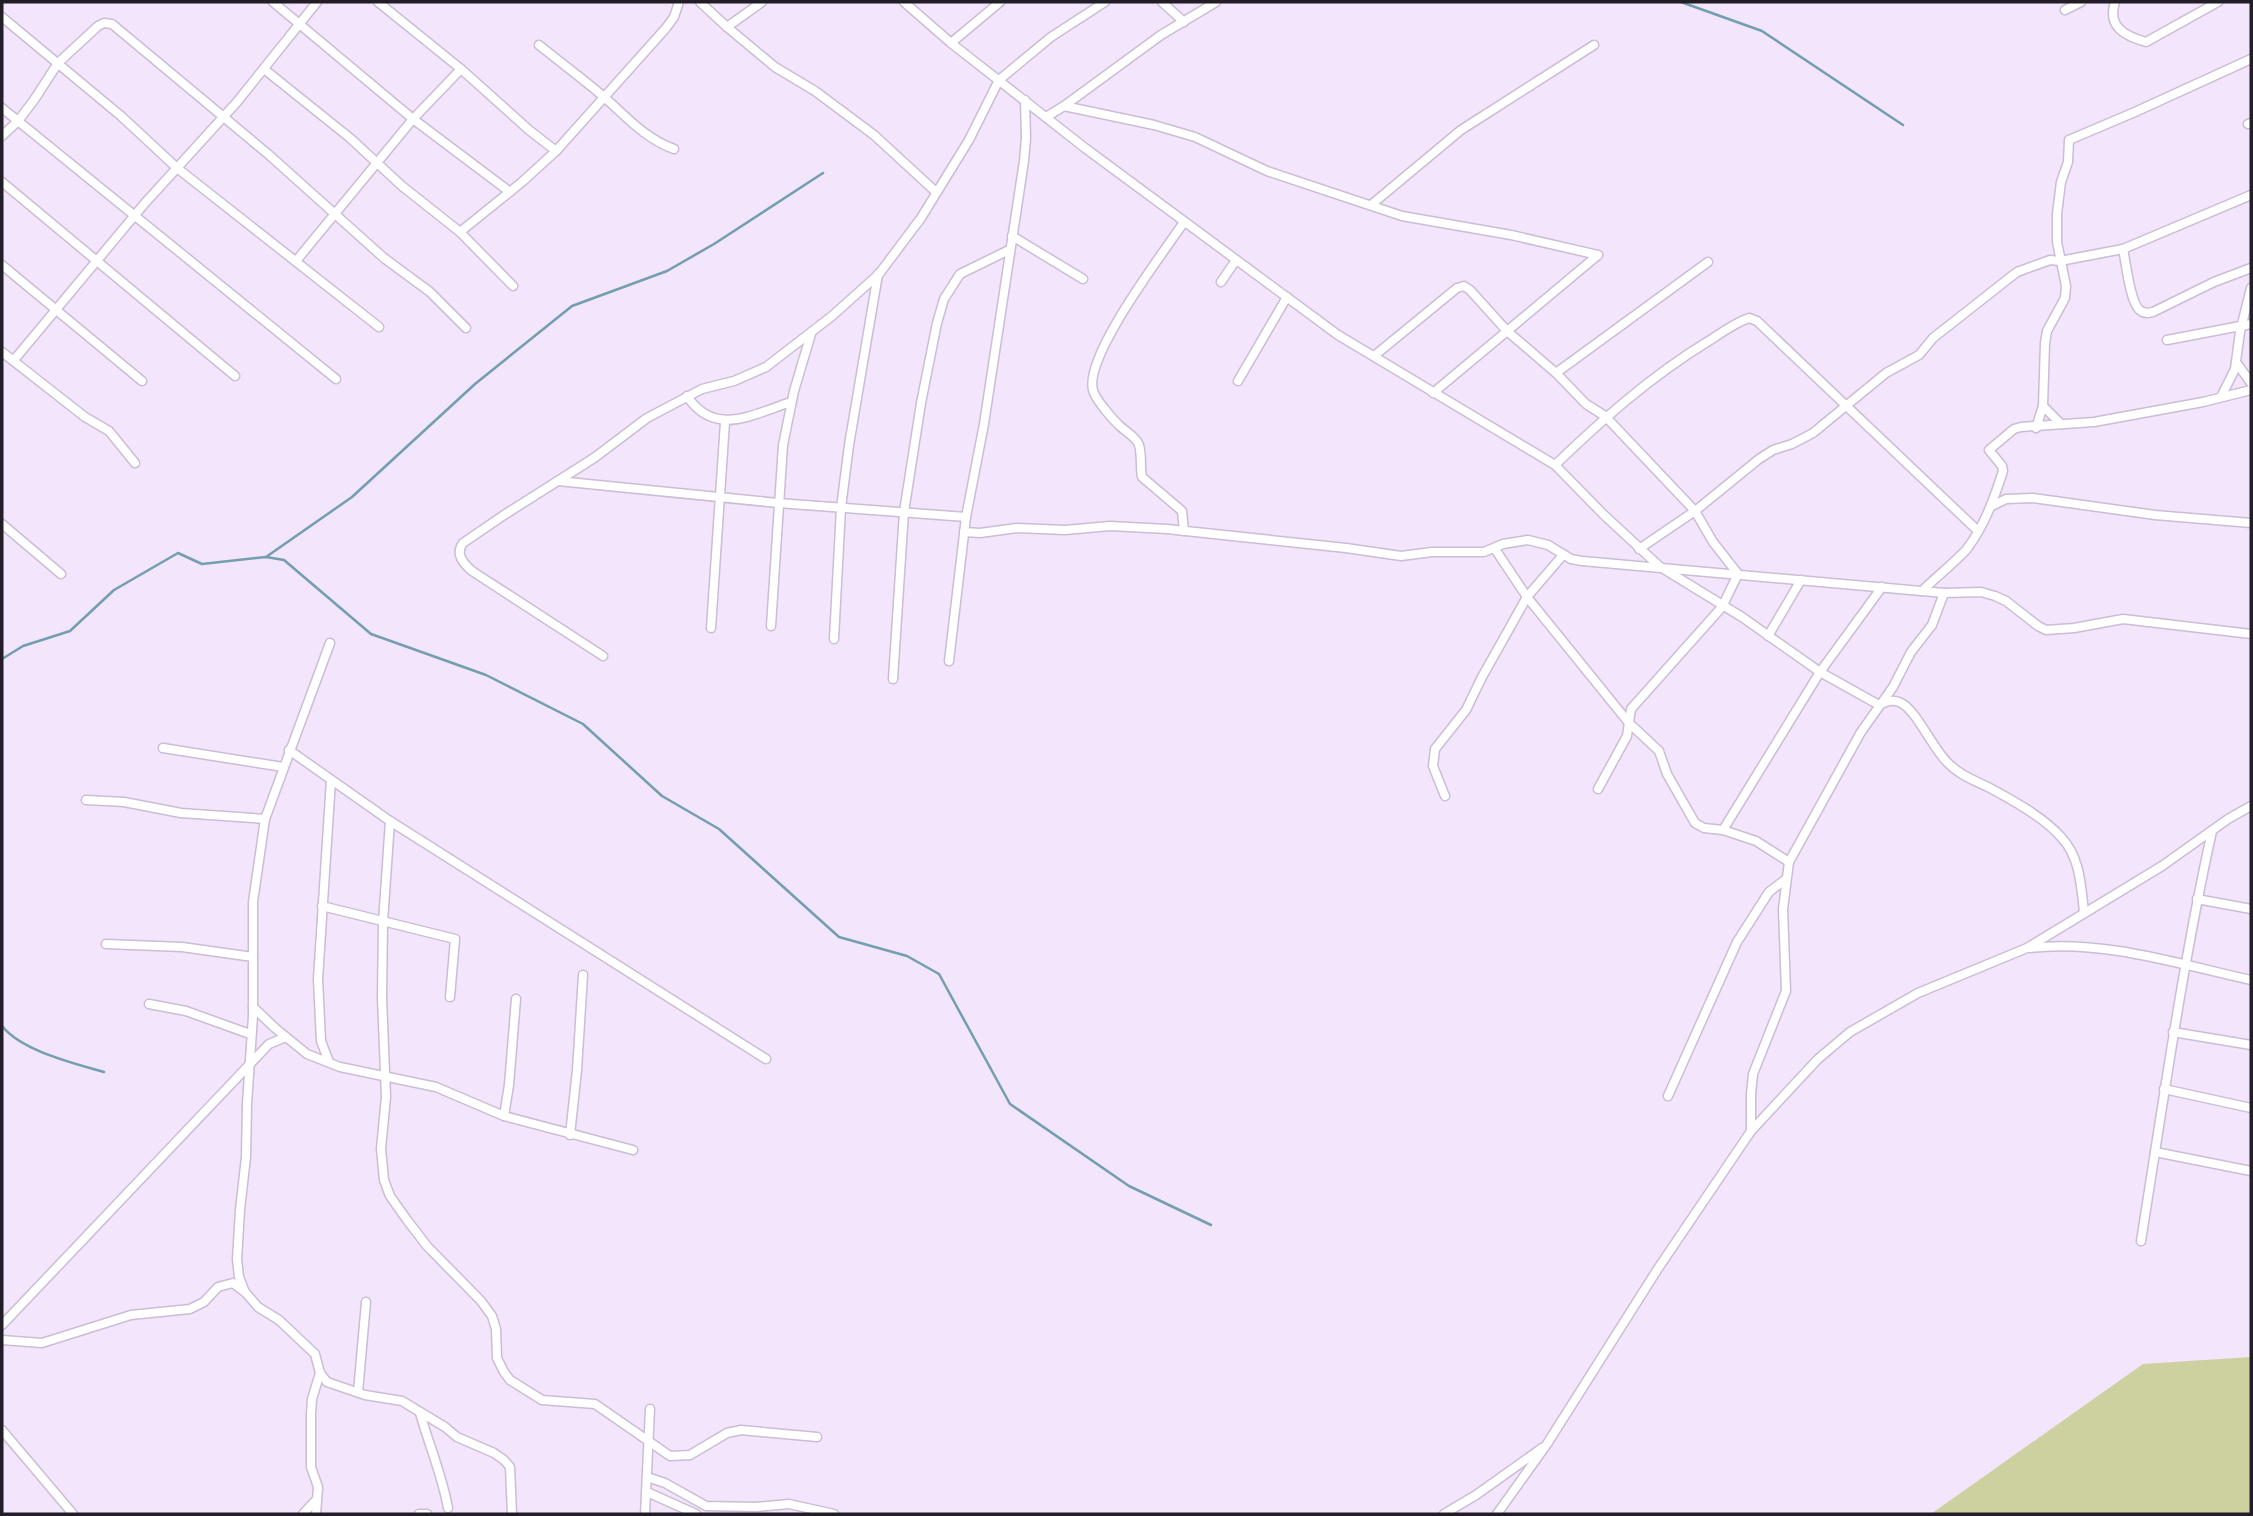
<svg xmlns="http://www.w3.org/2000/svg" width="2253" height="1516" viewBox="0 0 2253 1516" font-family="'IBM Plex Sans',sans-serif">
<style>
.grass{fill:#ccd19f}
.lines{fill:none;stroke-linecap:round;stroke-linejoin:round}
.stream{stroke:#729eaf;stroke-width:2.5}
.minor-casing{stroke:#cabdd4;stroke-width:11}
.minor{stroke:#fff;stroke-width:8}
</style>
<rect width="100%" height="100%" fill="#f2e5fc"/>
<polygon class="grass" points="2251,1357 2251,1514 1931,1514 2143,1364"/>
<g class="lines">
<g class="stream">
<polyline points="1681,2 1762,31 1903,125"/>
<polyline points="266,557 352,497 475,384 572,306 667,271 714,244 823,173"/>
<polyline points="2,659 23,646 70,631 114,590 178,553 202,564 266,557 284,560 371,634 486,675 583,724 662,796 719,829 839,937 907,956 939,974 1010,1104 1129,1186 1211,1225"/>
<path d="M2,1026C22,1051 73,1063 104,1072"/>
</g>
<g class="minor-casing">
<g id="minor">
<polyline points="273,2 413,119 510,192"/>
<polyline points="378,2 461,69 529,130 556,151"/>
<polyline points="700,2 727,27 762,2"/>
<path d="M904,2L951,43L1085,148L1338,335L1555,465L1603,514L1659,566L1742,617L1820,672L1879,705C1886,702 1892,699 1899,702C1916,708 1933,750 1949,764C1961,776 1976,781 1990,788C2014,801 2043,817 2061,837C2080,857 2081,885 2084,912"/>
<polyline points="1162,2 1184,22"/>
<path d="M2115,2C2107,27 2125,36 2146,42L2218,2"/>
<polyline points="2065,10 2081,2"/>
<polyline points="2,17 121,116 177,168 379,327"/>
<polyline points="727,27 775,67 815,91 874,135 936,192"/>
<polyline points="951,43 1000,2"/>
<path d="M539,45C560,62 583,79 604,97C627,117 644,138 674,149"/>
<polyline points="264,69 350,138 402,186 460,232 513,286"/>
<polyline points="1064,106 1161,35 1216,2"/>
<polyline points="2,108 336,379"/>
<polyline points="1046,117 1064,106 1154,125 1195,137 1267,171 1402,216 1511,235 1598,255"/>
<polyline points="2248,124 2251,123"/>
<polyline points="2,136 18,121 34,100 58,63 98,26 104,23 112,24 268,154 384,258 430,292 466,328"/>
<polyline points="2,182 235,376"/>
<polyline points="1371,205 1461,130 1594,45"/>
<polyline points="460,232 522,182 556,151 666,28 674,17 679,2"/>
<polyline points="1012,236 1083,279"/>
<path d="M2123,249C2126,262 2130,305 2141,311C2145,314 2149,313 2153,312L2214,282L2251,268"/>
<polyline points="296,261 413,119 461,69"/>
<polyline points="2,265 142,381"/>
<polyline points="1221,282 1236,260"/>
<polyline points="2167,340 2251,324"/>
<polyline points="2,352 85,417 109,431 135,463"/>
<polyline points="1374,356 1457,288 1464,286 1470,290 1507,331 1556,373 1586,404 1605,416 1695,511 1713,542 1738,574 1722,607 1631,709 1627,736 1598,789"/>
<polyline points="14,360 145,203 237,102 317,2"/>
<polyline points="2236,362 2251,383"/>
<polyline points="1556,373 1708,262"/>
<polyline points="1238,381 1287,297"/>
<polyline points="1433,393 1598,255"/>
<path d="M687,396C715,438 753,414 791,402"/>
<polyline points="2221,397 2235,369 2240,332 2251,288"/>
<polyline points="2043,406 2061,424"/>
<polyline points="2036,428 2043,406 2045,343 2047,331 2065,298 2066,286 2057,242 2057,214 2061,182 2068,162 2069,140 2135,112 2251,59"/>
<path d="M1555,465C1603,419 1650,377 1707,342C1720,334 1734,323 1749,318L1757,321L1978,531"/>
<polyline points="558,481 778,503 966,517"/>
<polyline points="1992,506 2006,499 2033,498 2155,515 2251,523"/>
<polyline points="2,524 61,574"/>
<path d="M1184,531L1182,511L1142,477C1140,467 1142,455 1139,445C1136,437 1126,432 1120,426C1113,420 1098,402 1094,393C1079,362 1164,252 1184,222"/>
<polyline points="964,532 980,533 1017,528 1065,530 1110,526 1167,529 1346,548 1401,556 1432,552 1484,552 1503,544 1528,540 1548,545 1571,559 1582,561 1944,593 1981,592 1995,596 2006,601 2038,626 2046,630 2074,628 2123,619 2251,634"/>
<polyline points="1495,549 1527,597 1629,723 1659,751 1667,774 1695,823 1704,828 1723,830 1756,841 1789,862"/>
<polyline points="1639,549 1695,511 1759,459 1773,450 1792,444 1813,433 1886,373 1919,355 1933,338 2017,272 2050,260 2060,261 2123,249 2251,195"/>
<path d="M1922,591C1936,577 1953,564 1966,550C1984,527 1994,499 2003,471L2002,466L1989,450L2014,429L2021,427L2094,422L2203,402L2251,390"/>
<polyline points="771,626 783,445 794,391 811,334"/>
<polyline points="711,628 725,422"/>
<polyline points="1768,636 1801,580"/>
<polyline points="834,639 841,508 849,445 878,274"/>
<path d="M603,656L472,571C463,563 455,554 463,543L504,515L594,458L647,418L702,389L734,381L766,367L832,316L879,274L921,218L969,140L999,80L1051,37L1105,2"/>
<polyline points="949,661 966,517 984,424 1024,161 1026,138 1025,100"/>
<polyline points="893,679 904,512 921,403 937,323 944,299 960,274 1009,250"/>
<polyline points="163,748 283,767"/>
<polyline points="289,750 390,821 766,1059"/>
<polyline points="1445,796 1433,766 1435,749 1466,710 1482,677 1527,597 1563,555"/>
<polyline points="86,800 124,802 181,813 265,819"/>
<polyline points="390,821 383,922 382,998 386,1097 381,1149 384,1180 390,1196 407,1220 427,1246 481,1301 492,1316 496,1329 497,1358 504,1372 510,1380 542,1400 595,1404 670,1456 690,1455 727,1433 741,1430 817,1437"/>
<polyline points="1723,830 1820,672 1882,587"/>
<polyline points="2197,899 2251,909"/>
<polyline points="322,906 455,939 450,997"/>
<polyline points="106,944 182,947 253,957"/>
<path d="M2030,948C2102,939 2182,965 2251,980"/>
<polyline points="149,1004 186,1011 250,1034"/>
<polyline points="253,1007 275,1028 307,1054 340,1067 436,1087 504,1116 633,1150"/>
<polyline points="2173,1032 2251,1045"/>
<polyline points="329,1062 321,1041 318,979 331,780"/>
<polyline points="2164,1089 2251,1108"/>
<polyline points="1668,1096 1737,942 1769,892 1786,879"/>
<polyline points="504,1116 509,1085 516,999"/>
<polyline points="1751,1131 1818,1059 1850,1032 1918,993 2027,948 2162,866 2228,819 2251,806"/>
<polyline points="570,1135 577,1070 583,975"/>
<polyline points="2155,1152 2251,1171"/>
<path d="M2141,1241C2163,1104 2182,967 2212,831"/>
<polyline points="245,1292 239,1277 237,1259 240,1210 246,1157 247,1104 253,1016 253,902 265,819 330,643"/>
<polyline points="2,1325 269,1044 286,1037"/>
<polyline points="2,1340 42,1343 131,1315 190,1309 204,1302 218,1287 233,1283 245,1292 258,1307 279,1320 315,1354 320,1373 327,1382 365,1395 402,1401 445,1427 457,1437 494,1453 504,1460 510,1467 512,1514"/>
<polyline points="358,1392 366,1302"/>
<path d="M420,1413C429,1445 442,1475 448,1508"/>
<polyline points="2,1430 73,1514"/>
<polyline points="647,1477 665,1483 706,1506 756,1507 789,1504 834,1514"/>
<polyline points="647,1492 696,1514"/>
<polyline points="303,1514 317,1499"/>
<polyline points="316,1514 318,1487 311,1467 311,1414 312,1399 320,1373"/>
<polyline points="419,1514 427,1514"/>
<polyline points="645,1514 650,1409"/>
<polyline points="1444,1514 1476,1495 1542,1448"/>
<polyline points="1497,1514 1547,1444 1657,1270 1751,1131 1751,1094 1753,1074 1786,991 1783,909 1789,862 1861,732 1893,687 1911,652 1932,625 1944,593"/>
</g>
</g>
<use href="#minor" class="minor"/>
</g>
<rect width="2253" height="1516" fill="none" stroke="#221d26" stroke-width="7"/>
</svg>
